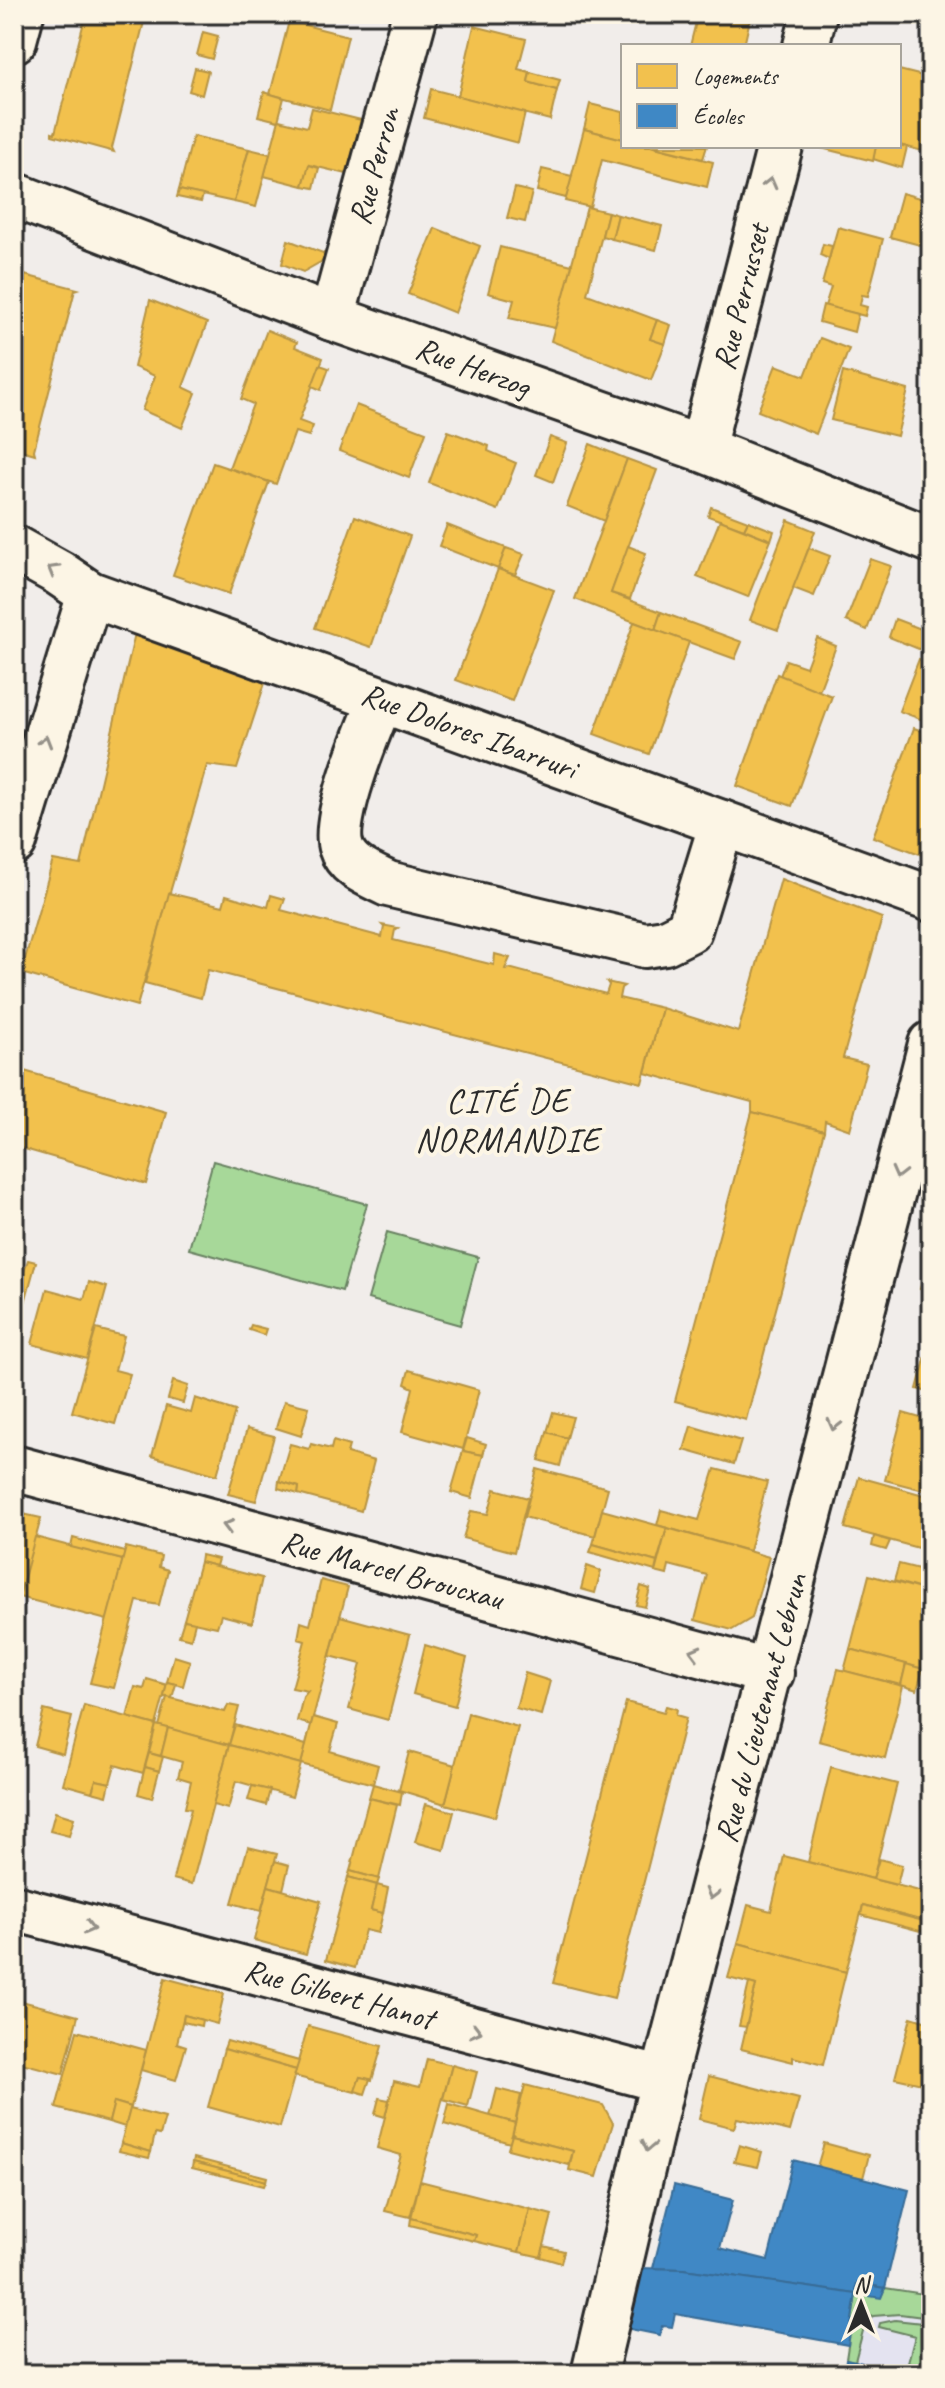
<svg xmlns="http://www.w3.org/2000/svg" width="945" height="2388" viewBox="0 0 945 2388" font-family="Caveat,sans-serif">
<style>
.built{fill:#e4e3f0}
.green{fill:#a7d899;stroke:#698262;stroke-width:2}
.homes{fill:#f2c14e;stroke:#b69444;stroke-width:2}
.schools{fill:#3f88c5;stroke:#396c97;stroke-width:2}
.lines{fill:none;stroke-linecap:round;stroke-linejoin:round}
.minor-casing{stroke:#2b2b2b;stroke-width:50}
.minor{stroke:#fcf5e5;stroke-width:44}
.oneway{stroke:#949088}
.labels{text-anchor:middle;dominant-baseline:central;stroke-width:8;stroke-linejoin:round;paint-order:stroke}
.street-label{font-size:32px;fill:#2b2b2b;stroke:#fcf5e5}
.neighbourhood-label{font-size:34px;letter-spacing:2px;fill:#2b2b2b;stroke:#fcf5e5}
</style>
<rect width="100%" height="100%" fill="#f1edea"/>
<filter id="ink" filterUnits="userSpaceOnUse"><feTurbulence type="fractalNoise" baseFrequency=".0125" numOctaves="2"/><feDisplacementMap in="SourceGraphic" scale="16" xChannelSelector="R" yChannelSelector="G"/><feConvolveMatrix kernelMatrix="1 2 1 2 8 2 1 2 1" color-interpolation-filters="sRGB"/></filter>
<g filter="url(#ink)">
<polygon class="built" points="885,2288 931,2295 931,2374 844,2374 856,2294 881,2297"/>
<g class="green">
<polygon points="213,1161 367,1204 342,1291 189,1249"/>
<polygon points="387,1232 478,1257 460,1325 368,1299"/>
<polygon points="885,2288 931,2295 931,2318 900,2314 873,2316 864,2327 855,2361 846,2359 856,2294 881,2297"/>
<polygon points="895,2320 931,2324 931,2369 908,2362 915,2336 879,2327 880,2323"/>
</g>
<g class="homes">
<polygon points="86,14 146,14 112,148 114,152 52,135 52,132 55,133"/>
<polygon points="698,14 730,14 750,19 744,46 690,46"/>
<polygon points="289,21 348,36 330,110 270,94"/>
<polygon points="474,26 526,39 518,69 530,72 528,82 557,90 550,120 458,96"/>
<polygon points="203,32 218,36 212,59 197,55"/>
<polygon points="195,68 208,71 202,95 189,91"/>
<polygon points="899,70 931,78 931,153 899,145"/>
<polygon points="530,72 560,80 557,90 528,82"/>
<polygon points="431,89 525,113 518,143 424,118"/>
<polygon points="264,92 284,98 278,121 258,116"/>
<polygon points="590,104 623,112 623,139 584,129"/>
<polygon points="312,108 361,120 347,174 309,165 303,186 264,176 279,120 307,127"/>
<polygon points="584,129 623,139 623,146 651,146 713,162 707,187 602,160 590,207 565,201"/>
<polygon points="193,136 249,149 234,202 179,190"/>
<polygon points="899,145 907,147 902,168 873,159 876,146"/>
<polygon points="651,146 707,146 703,159"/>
<polygon points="813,146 876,146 873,161"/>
<polygon points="249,149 270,154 256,207 234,202"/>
<polygon points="309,165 319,168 314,188 303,186"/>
<polygon points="542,169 572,176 566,198 537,191"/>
<polygon points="931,169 931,248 890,237 902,193 923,199"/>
<polygon points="515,188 532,192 525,222 507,218"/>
<polygon points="179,190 203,195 201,202 177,197"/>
<polygon points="587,207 608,212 587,294 657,320 650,339 665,344 651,380 551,341"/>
<polygon points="608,212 618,215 612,239 602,236"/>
<polygon points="618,215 662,226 656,250 612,239"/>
<polygon points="838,227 883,239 868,296 862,295 860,305 867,307 865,316 825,306 831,287 822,284"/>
<polygon points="435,228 480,246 455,313 408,294"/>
<polygon points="288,240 326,254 324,260 303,272 282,264"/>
<polygon points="823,244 832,246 829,259 820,255"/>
<polygon points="500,247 572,265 555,328 509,318 514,300 488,293"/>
<polygon points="17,273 78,289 75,290 63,337 34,450 35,454 14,448 14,292"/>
<polygon points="150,300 207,323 183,387 196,393 182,428 142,410 155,376 134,367"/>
<polygon points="823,305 858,314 854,332 819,322"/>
<polygon points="657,320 671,325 665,344 650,339"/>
<polygon points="267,330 297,342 295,347 323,358 299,421 313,426 309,436 295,432 276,484 229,468 253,404 241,399"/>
<polygon points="820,338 849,349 816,434 758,411 776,365 805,376"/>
<polygon points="320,365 329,368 321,390 312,386"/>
<polygon points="843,372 908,390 897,436 831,420"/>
<polygon points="356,405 426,432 409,478 339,451"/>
<polygon points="931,430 931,467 922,465"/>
<polygon points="448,431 489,446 488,451 516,463 498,510 429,483"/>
<polygon points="550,437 567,443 553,482 536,475"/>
<polygon points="590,444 627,459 604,521 567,506"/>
<polygon points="627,459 657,470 611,593 661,612 655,630 575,599"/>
<polygon points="213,463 269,482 229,594 173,575"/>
<polygon points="711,507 748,521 744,529 708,516"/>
<polygon points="355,516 410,536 371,647 315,628"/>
<polygon points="720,520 771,540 748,597 697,577"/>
<polygon points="788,520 815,531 778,630 750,620"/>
<polygon points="748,521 774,531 771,540 744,529"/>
<polygon points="447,525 506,548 498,569 439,546"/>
<polygon points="628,546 646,553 630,599 611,593"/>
<polygon points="506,548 524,554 515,575 498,569"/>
<polygon points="809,548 830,556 814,596 793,588"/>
<polygon points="870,559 891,566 867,630 846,621"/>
<polygon points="498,569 554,590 512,701 456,680"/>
<polygon points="661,612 742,642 735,659 655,630"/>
<polygon points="895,619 929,632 931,628 931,654 889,637"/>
<polygon points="634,622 689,642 649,754 594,734"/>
<polygon points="135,633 265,683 237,769 207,765 137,1006 21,973 53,860 81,865"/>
<polygon points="817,638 836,646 819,691 780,676 786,660 806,667"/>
<polygon points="919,659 931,664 931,723 899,711"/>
<polygon points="777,674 832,696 792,806 737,786"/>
<polygon points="914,728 931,734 931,858 873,837"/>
<polygon points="781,879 882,918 843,1058 867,1064 850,1130 825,1121 824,1131 752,1112 752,1102 645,1073 662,1008 738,1032"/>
<polygon points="169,893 223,906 226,895 268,907 271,895 285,899 281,910 382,937 384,927 382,925 398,928 395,930 393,940 494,965 495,954 510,958 505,969 507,970 509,968 606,994 609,985 607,982 624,986 621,988 619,998 662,1008 642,1083 208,970 201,998 145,983"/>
<polygon points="14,1068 166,1112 146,1184 14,1146"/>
<polygon points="752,1112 824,1131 746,1420 675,1401"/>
<polygon points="931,1244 931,1292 920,1289"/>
<polygon points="28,1260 36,1262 14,1343 14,1271 23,1274"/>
<polygon points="89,1282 107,1287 87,1359 32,1344 47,1289 84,1299"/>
<polygon points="251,1325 266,1329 264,1335 249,1330"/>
<polygon points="96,1329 124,1336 115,1370 130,1374 115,1424 72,1412"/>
<polygon points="931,1337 931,1393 917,1389"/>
<polygon points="409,1370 479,1390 463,1449 402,1432 413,1388 405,1384"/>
<polygon points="173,1381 188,1386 183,1403 168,1399"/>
<polygon points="195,1398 235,1411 217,1475 152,1456 166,1406 191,1413"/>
<polygon points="284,1401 309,1407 301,1436 276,1428"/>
<polygon points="553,1412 573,1417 567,1438 547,1432"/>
<polygon points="903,1413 931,1421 931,1492 885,1480"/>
<polygon points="691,1426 741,1441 734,1464 684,1450"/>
<polygon points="247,1429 274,1436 256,1501 228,1494"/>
<polygon points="547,1432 567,1438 560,1466 539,1460"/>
<polygon points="467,1438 486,1444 483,1455 463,1451"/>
<polygon points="333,1441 349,1446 347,1453 374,1461 361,1511 298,1494 299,1487 279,1481 290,1444 309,1449 311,1444 331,1449"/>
<polygon points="463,1451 483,1455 472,1498 451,1492"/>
<polygon points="537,1469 608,1488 595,1536 524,1517"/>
<polygon points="715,1469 767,1482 749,1551 657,1525 661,1510 699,1520"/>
<polygon points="859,1477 931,1497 918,1548 845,1528"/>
<polygon points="279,1481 299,1487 298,1494 278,1488"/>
<polygon points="495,1489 528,1498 514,1552 463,1538 471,1511 488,1514"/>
<polygon points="602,1510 667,1528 657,1562 593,1544"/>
<polygon points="14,1512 41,1518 22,1589 14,1587"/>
<polygon points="667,1528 769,1557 752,1618 732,1630 695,1620 707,1575 669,1565 667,1575 655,1572"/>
<polygon points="874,1536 890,1541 886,1550 872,1546"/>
<polygon points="35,1537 123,1560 107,1620 19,1597"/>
<polygon points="73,1538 125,1552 123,1560 71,1547"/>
<polygon points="593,1544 657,1562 655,1571 590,1552"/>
<polygon points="126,1547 161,1556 159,1567 168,1570 159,1605 137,1601 114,1688 90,1683"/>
<polygon points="201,1555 218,1559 216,1566 200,1562"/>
<polygon points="200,1562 262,1578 252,1623 221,1615 217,1627 184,1620"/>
<polygon points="899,1564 931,1572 931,1592 894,1581"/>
<polygon points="587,1566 601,1571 595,1593 581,1589"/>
<polygon points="869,1575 931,1592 931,1638 923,1669 850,1649"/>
<polygon points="321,1580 348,1587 311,1725 297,1721 303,1697 308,1691 292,1688 305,1641 298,1639 301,1622 310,1625"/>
<polygon points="641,1586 650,1589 645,1607 636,1605"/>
<polygon points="340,1616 410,1635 388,1720 349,1709 361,1664 330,1656"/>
<polygon points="184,1620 195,1622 191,1639 179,1636"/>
<polygon points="425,1645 467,1658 455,1706 413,1694"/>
<polygon points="850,1649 906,1664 901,1685 844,1671"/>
<polygon points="174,1656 190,1661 183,1686 167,1682"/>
<polygon points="906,1664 923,1669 917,1690 901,1685"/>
<polygon points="838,1669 903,1686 885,1758 819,1741"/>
<polygon points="525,1673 550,1681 541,1715 516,1708"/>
<polygon points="147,1679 167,1685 156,1725 127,1717 135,1687 144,1689"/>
<polygon points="167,1682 176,1684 172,1698 164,1697"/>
<polygon points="167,1697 225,1712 228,1705 239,1707 229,1745 159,1726"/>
<polygon points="626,1702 664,1712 666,1706 677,1709 676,1715 686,1718 614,1998 553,1983"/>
<polygon points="84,1705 156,1725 143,1773 115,1765 110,1783 96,1780 92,1792 63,1784"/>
<polygon points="44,1710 72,1717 63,1754 35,1746"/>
<polygon points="468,1713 518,1727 495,1817 445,1804"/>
<polygon points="313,1717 338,1724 330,1751 378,1765 373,1784 301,1764"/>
<polygon points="156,1725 168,1728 161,1756 149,1753"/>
<polygon points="235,1725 306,1745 301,1764 229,1745"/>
<polygon points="168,1728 229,1745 192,1884 173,1879 191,1809 185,1808 191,1781 178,1777 182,1762 161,1756"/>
<polygon points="229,1745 301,1764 292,1797 236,1781 228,1809 213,1805"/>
<polygon points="409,1752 455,1765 445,1804 399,1790"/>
<polygon points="149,1753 163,1757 159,1771 145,1767"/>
<polygon points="145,1767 159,1771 152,1798 138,1794"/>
<polygon points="831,1767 897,1784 873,1879 808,1862"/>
<polygon points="96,1780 110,1783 107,1796 92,1792"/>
<polygon points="373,1784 402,1792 400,1805 369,1798"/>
<polygon points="252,1786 270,1790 266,1805 248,1800"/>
<polygon points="369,1798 397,1805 379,1879 350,1871"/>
<polygon points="426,1804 454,1812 444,1850 415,1842"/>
<polygon points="55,1812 74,1818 69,1836 50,1831"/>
<polygon points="248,1847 277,1854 261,1911 232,1903"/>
<polygon points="784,1856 931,1894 931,1923 863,1905 846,1972 738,1943 748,1905 771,1911"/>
<polygon points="879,1859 902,1865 897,1885 873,1879"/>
<polygon points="275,1861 289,1865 283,1890 268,1886"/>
<polygon points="350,1871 379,1879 377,1885 348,1877"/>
<polygon points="348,1877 377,1885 371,1910 383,1913 378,1933 365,1930 355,1968 326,1960"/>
<polygon points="377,1885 388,1888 383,1913 371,1910"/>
<polygon points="268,1886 321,1901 306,1954 254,1940"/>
<polygon points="863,1905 931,1923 931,1934 861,1915"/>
<polygon points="738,1943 846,1972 823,2065 793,2057 793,2062 741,2049 756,1985 728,1978"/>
<polygon points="165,1978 224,1994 217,2024 184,2015 177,2043 186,2046 176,2080 141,2070"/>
<polygon points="749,1983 756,1985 746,2027 739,2026"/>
<polygon points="14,1999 78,2016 63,2074 14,2061"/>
<polygon points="184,2015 202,2020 201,2026 183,2022"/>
<polygon points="911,2017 931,2023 931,2086 895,2078"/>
<polygon points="308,2026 382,2046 372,2080 360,2077 355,2092 294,2076"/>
<polygon points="77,2031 146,2050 131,2107 114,2102 109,2122 56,2108"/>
<polygon points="227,2041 299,2061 296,2070 224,2049"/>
<polygon points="224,2049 296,2070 280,2127 208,2107"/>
<polygon points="427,2059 452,2065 410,2217 385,2211 401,2155 377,2148 394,2081 420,2087"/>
<polygon points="452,2065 477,2072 468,2106 443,2099"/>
<polygon points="709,2076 799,2099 790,2131 737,2118 734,2128 699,2119"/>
<polygon points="360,2077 370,2079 365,2094 355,2091"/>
<polygon points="525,2085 603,2105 613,2123 597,2177 569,2170 573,2151 512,2135"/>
<polygon points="497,2089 521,2095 515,2123 490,2116"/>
<polygon points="379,2098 389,2100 385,2117 375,2114"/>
<polygon points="114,2102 131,2107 125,2127 109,2122"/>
<polygon points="449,2104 515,2123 510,2143 444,2124"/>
<polygon points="130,2109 165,2118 160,2135 155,2134 151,2152 121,2143"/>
<polygon points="512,2135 573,2151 569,2165 508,2149"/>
<polygon points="121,2143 151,2152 149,2158 119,2151"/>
<polygon points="824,2143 869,2155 863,2178 817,2167"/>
<polygon points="739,2145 762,2152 758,2167 734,2162"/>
<polygon points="194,2158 267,2177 266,2181 193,2162"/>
<polygon points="193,2162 266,2181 264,2186 192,2168"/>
<polygon points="420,2181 530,2209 519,2252 474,2241 476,2235 411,2218"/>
<polygon points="530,2209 552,2215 541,2257 519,2252"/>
<polygon points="411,2218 476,2235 474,2241 410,2225"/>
<polygon points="544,2246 564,2251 561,2263 541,2257"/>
<polygon points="654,2368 702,2374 653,2374"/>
</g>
<g class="schools">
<polygon points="793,2160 909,2190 885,2288 857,2283 856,2294 684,2269 653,2268 674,2185 733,2200 720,2248 768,2260"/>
<polygon points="639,2268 684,2269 856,2294 848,2345 675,2314 672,2327 662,2326 660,2335 625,2328"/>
<polygon points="857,2283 885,2288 881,2298 856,2294"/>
<polygon points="846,2359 855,2361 901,2374 844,2374"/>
</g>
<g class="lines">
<g class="minor-casing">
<g id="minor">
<polyline points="14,40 21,14"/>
<polyline points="806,46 814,14"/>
<polyline points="14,195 332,318 702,449 931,540"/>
<polyline points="332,318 415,14"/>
<polyline points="702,449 780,146"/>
<polyline points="14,548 59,573 90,594 931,899"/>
<path d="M381,700C369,729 331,819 341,847C347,867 370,875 388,884L645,945L665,942L689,930L722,823"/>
<polyline points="14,842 90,594"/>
<polyline points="14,1468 771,1673"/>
<polyline points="14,1908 663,2080"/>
<polyline points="594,2374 663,2080 931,1044"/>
</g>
</g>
<use href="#minor" class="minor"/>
</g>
<defs><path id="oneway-chevron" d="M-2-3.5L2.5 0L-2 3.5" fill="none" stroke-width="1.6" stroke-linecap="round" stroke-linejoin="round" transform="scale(2)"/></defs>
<g class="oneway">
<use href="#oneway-chevron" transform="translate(770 183) rotate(-76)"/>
<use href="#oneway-chevron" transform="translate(53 570) rotate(-150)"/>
<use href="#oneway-chevron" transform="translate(45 741) rotate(-73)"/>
<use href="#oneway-chevron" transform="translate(898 1173) rotate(104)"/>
<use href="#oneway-chevron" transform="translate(834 1425) rotate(104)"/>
<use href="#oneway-chevron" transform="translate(228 1526) rotate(-165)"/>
<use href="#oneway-chevron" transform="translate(695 1652) rotate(-165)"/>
<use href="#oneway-chevron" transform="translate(712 1894) rotate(105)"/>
<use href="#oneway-chevron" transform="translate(89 1928) rotate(15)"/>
<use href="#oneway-chevron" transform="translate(476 2031) rotate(15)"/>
<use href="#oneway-chevron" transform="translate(648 2146) rotate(103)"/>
</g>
</g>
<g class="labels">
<g class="street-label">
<text transform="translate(374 166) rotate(-75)">Rue Perron</text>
<text transform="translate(741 297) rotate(-76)">Rue Perrusset</text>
<text transform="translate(473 367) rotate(20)">Rue Herzog</text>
<text transform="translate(469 731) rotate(20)">Rue Dolores Ibarruri</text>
<text transform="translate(392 1570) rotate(15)">Rue Marcel Broucxau</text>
<text transform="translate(761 1708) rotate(-75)">Rue du Lieutenant Lebrun</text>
<text transform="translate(339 1994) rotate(15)">Rue Gilbert Hanot</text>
</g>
<g class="neighbourhood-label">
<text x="508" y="1100">CITÉ DE<tspan x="508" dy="39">NORMANDIE</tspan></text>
</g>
</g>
<rect width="945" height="2388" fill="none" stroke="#fcf5e5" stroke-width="48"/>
<rect x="24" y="24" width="897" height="2340" fill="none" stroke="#2b2b2b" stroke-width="3" filter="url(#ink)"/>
<rect x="621" y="44" width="280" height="104" fill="#fcf5e5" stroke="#a8a49b" stroke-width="2"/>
<rect x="637" y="64" width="40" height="24" fill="#f2c14e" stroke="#a8a49b" stroke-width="2"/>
<text x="693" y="84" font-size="24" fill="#2b2b2b">Logements</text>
<rect x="637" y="104" width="40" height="24" fill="#3f88c5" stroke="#a8a49b" stroke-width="2"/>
<text x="693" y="124" font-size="24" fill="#2b2b2b">Écoles</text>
<g transform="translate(861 2304)" stroke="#fcf5e5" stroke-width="6" paint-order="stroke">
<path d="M0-6L14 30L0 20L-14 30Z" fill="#2b2b2b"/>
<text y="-12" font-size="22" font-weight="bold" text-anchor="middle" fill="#2b2b2b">N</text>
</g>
</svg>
